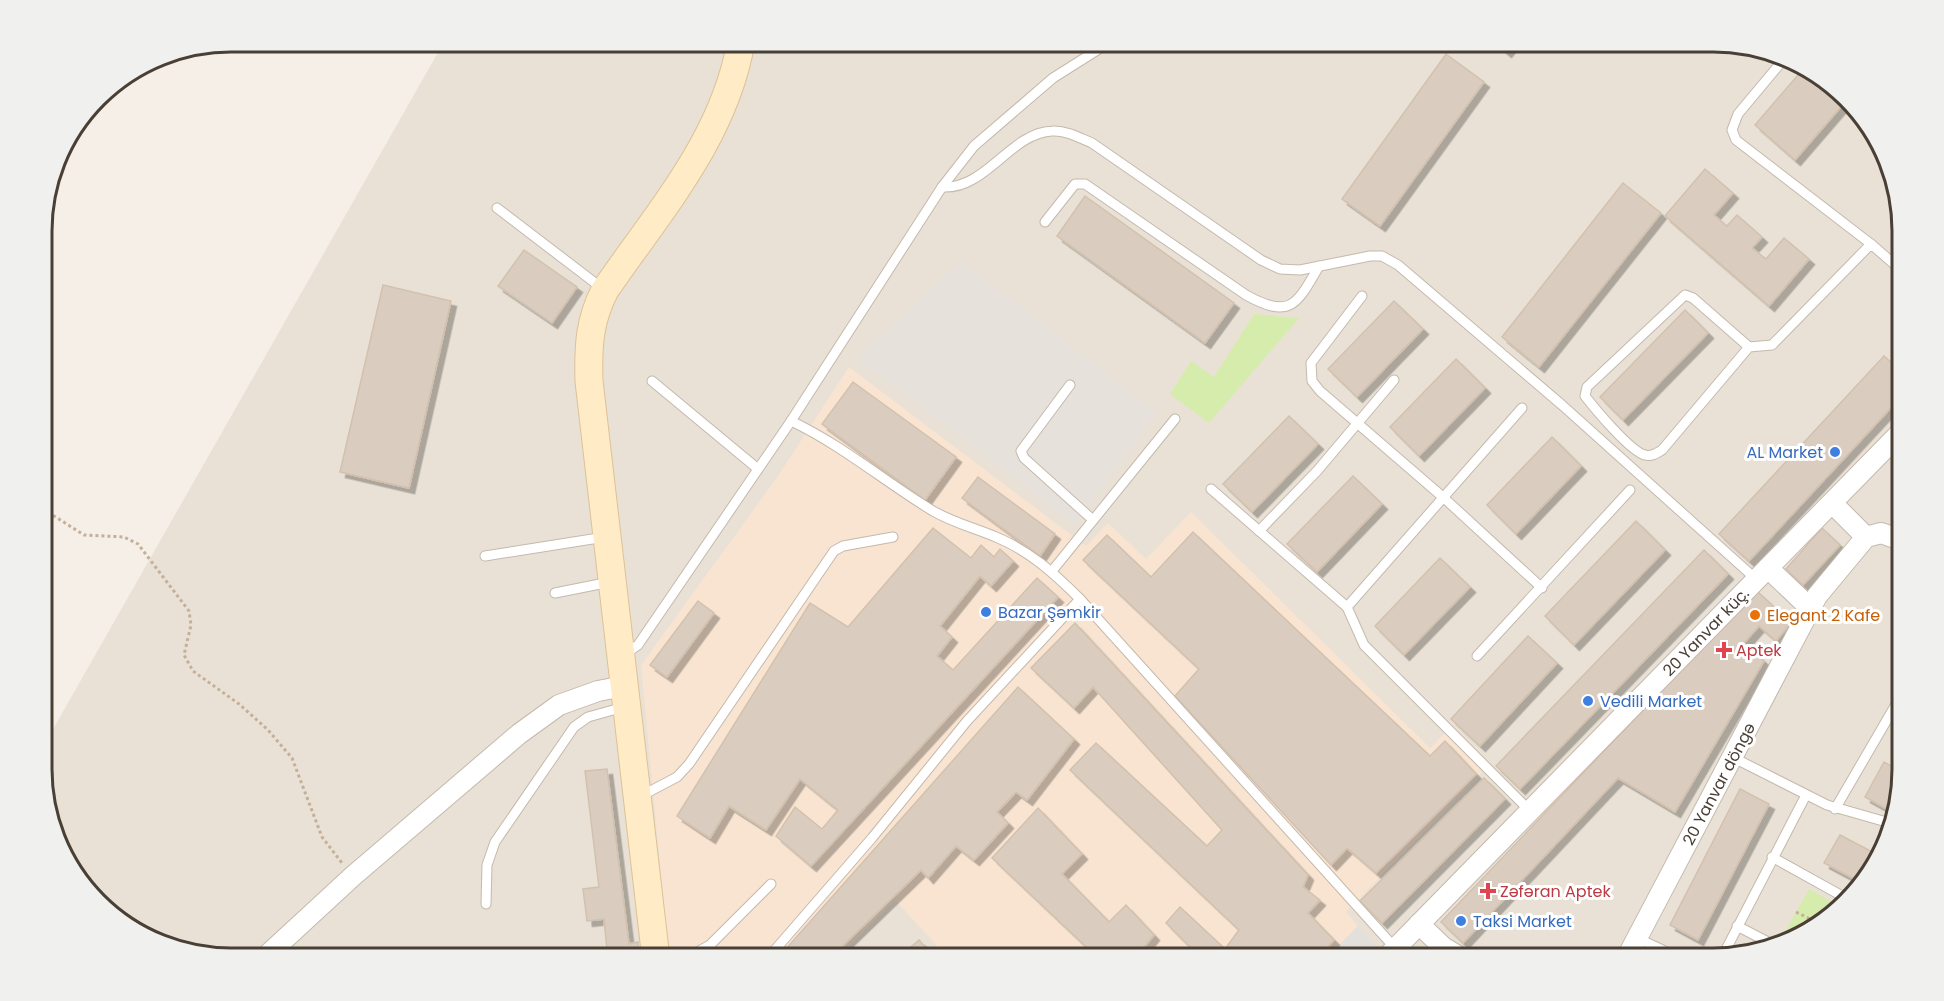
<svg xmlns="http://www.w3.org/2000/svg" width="1944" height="1001" viewBox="0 0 1944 1001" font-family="Poppins,sans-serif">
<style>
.residential{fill:#e9e1d5}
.commercial{fill:#f8e4d1}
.industrial{fill:#e7e1dc}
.green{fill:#d6ecad}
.parking{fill:#e3e0dc}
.building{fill:#dacdbf;stroke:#d3c1ae;stroke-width:1.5;filter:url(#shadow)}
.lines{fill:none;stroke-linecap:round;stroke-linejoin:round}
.lane-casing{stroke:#c4b9ac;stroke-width:11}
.street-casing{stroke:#c4b9ac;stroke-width:22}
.secondary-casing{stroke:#dcc295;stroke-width:29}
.path{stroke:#c4b099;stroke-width:3;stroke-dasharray:3 3;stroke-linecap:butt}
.lane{stroke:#fff;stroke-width:9}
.street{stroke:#fff;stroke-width:20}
.secondary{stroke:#ffecc7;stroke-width:27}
.shop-dot{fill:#3f7fe0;stroke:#fff;stroke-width:2}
.food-dot{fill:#e8710a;stroke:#fff;stroke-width:2}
.health-dot{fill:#e0444e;stroke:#fff;stroke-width:2}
.labels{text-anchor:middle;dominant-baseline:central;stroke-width:6;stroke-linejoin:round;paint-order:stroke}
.shop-label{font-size:16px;fill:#366cbe;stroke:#fff;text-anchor:start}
.food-label{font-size:16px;fill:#c56008;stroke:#fff;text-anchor:start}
.street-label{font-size:16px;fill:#493f35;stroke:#fff}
.health-label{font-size:16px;fill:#be3a42;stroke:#fff;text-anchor:start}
.rim{fill:none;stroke:#493f35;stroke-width:3}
</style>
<defs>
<filter id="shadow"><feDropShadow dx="5.5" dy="5.5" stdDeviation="0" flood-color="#0004"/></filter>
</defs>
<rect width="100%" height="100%" fill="#f5efe7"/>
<polygon class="residential" points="444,42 1712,42 1796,61 1863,116 1900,207 1902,770 1883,853 1817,927 1724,959 232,959 148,940 81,885 44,794 44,745"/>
<polygon class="commercial" points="849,367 1086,546 1108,523 1146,559 1191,512 1430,748 1445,733 1482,772 1346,912 1358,926 1325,959 949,959 895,900 836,959 669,959 641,665 778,476"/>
<polygon class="industrial" points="962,261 1157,412 1076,525 856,358"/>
<g class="green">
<polygon points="1254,314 1299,318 1209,423 1170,394 1191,361 1214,377"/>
<polygon points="1809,889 1837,905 1817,927 1786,938 1783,936"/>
</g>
<polygon class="parking" points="1358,926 1386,957 1384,959 1325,959"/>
<g class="building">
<polygon points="1494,42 1514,42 1506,52"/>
<polygon points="1446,54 1484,82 1380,226 1342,199"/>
<polygon points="1804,68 1845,102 1795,160 1755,125"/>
<polygon points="1705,169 1733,193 1714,215 1727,226 1737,215 1762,237 1752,248 1766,259 1784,238 1809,259 1769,306 1665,216"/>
<polygon points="1623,183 1661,213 1539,367 1502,337"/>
<polygon points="1085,196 1234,303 1205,343 1057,236"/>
<polygon points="524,250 577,287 552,323 498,286"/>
<polygon points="383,285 451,301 409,488 340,472"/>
<polygon points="1394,301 1423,329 1357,397 1328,369"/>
<polygon points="1685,310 1708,333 1623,420 1600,397"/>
<polygon points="1884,356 1901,371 1901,397 1749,561 1719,534"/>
<polygon points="1456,359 1485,388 1419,456 1390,427"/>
<polygon points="853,382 956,457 925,500 822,424"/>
<polygon points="1289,416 1318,444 1252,512 1223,484"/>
<polygon points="1552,437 1581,466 1516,534 1487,505"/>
<polygon points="1353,476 1382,504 1317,572 1287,544"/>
<polygon points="978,477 1055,534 1040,556 962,498"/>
<polygon points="1636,521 1665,550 1574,645 1545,616"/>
<polygon points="933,528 971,558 981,545 994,557 1000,549 1013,561 991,586 980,576 940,626 952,637 937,656 953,670 1037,578 1058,597 811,866 776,836 795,807 822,829 838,810 800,779 766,830 729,806 710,838 677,816 810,603 848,627"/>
<polygon points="1822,528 1840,545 1803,585 1786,569"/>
<polygon points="1193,532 1430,756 1445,741 1476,774 1376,873 1347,848 1331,865 1175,696 1199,669 1083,560 1107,535 1151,577"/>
<polygon points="1704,550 1728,574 1520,789 1496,766"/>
<polygon points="1440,558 1470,587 1404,655 1375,626"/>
<polygon points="1757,591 1791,623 1776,641 1759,626 1744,643 1764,661 1675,812 1618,778 1463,943 1441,922"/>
<polygon points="698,601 714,613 667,677 650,665"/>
<polygon points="1075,623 1308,875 1303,887 1320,900 1308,913 1334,940 1316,959 1202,959 1166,923 1180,907 1225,949 1239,930 1070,770 1096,743 1207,846 1222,830 1093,687 1074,708 1031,668"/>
<polygon points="1528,636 1557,663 1480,746 1451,719"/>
<polygon points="1018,687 1074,739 1027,800 1016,792 997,812 1008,823 974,860 956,846 928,878 921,870 829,959 777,959"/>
<polygon points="1902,756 1901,775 1891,793 1896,795 1892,812 1865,797 1884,762 1895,768"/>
<polygon points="607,769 629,944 638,942 640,959 614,959 613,949 607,950 604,919 587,921 583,889 599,887 585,771"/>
<polygon points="1484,778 1505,799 1382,923 1360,901"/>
<polygon points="1740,789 1769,804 1698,940 1670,925"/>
<polygon points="1038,808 1082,854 1062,874 1109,922 1126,905 1154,935 1141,951 1149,959 1099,959 992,858"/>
<polygon points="1840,835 1880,856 1858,881 1824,863"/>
<polygon points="919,940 935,959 897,959"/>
</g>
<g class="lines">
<g class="lane-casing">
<g id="lane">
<polyline points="1784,59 1738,114 1732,130 1736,140 1871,244"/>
<path d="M942,187C986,190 1010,133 1052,131C1066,130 1080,138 1092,143L1261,260L1280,269L1300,270L1370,256H1382L1398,265L1562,405L1757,580"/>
<polyline points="497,208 603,289"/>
<path d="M1045,222L1075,184H1085L1246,295C1291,320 1297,304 1319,266"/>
<polyline points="1362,296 1311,363 1312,381 1320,391 1444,498 1542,588"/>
<path d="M1749,347L1662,450C1657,453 1652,457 1645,455C1631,452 1595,409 1585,396L1587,387L1685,295L1693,298L1749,347L1772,345L1871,244L1901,270"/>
<polyline points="652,381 758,469"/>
<polyline points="1070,385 1021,451 1024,458 1093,520"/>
<polyline points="1522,408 1347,607 1364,645 1531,812"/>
<polyline points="791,421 942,187 974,146 1053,78 1110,42"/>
<polyline points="1211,489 1347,607"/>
<polyline points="1259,531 1317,471 1394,380"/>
<polyline points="485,556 605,537"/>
<polyline points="1052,571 1175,419"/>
<polyline points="555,593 610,582"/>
<path d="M628,652L638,645L791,421C842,445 885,482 933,511C954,523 975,528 996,537C1030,551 1055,574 1080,599"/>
<polyline points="1477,656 1630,490"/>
<polyline points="1734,758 1827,805 1890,823"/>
<polyline points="639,797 677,777 689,764 834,551 843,546 893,537"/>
<polyline points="1835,809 1902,694"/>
<polyline points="1772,857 1844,897"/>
<polyline points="486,904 487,865 495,842 574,727 588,717 624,707"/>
<polyline points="1737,926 1770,943"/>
<polyline points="1637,938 1682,959"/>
<polyline points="673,959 695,953 710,945 771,884"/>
<polyline points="767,959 872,838 967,721 1080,599 1395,948"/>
<polyline points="1721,959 1806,795"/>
</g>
</g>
<g class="street-casing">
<g id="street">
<polyline points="1832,503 1866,537"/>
<polyline points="1768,568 1810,608"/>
<polyline points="1419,924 1443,947 1463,959"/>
<polyline points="263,959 353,876 519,734 559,705 598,691 624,686"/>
<polyline points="1385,959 1901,432"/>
<polyline points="1626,959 1817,596 1866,537 1881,533 1901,540"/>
</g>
</g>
<g class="secondary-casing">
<path id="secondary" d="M656,959L589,381C588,347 589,321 605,290C659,211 724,139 741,42"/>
</g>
<g class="path">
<polyline points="43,509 84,535 124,537 138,544 189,611 191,625 184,655 193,671 239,704 268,730 292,758 322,837 342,863"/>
<polyline points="1796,912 1820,924"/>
</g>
<use href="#lane" class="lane"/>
<use href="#street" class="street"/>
<use href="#secondary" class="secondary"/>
</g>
<g class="shop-dot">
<circle cx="1835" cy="452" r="6"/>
<circle cx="986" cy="612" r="6"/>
<circle cx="1588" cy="701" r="6"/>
<circle cx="1461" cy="921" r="6"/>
</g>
<circle class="food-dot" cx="1755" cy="615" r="6"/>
<g class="health-dot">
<path d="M1721 641h6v6h6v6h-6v6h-6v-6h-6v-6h6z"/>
<path d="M1485 882h6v6h6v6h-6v6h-6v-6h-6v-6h6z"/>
</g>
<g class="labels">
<g class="shop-label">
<text x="1823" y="452" text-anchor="end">AL Market</text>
<text x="998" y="612">Bazar Şəmkir</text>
<text x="1600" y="701">Vedili Market</text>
<text x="1473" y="921">Taksi Market</text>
</g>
<g class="food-label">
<text x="1767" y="615">Elegant 2 Kafe</text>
</g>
<g class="street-label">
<text transform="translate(1706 632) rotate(-46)">20 Yanvar küç.</text>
<text transform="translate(1719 784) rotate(-62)">20 Yanvar döngə</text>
</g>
<g class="health-label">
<text x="1736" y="650">Aptek</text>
<text x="1500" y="891">Zəfəran Aptek</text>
</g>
</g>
<path d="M0 0H1944V1001H0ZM231 52H1713A179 179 0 0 1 1892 231V769A179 179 0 0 1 1713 948H231A179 179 0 0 1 52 769V231A179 179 0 0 1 231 52Z" fill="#f0f0ef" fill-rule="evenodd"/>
<path class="rim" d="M231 52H1713A179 179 0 0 1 1892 231V769A179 179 0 0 1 1713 948H231A179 179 0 0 1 52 769V231A179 179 0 0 1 231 52Z"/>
</svg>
